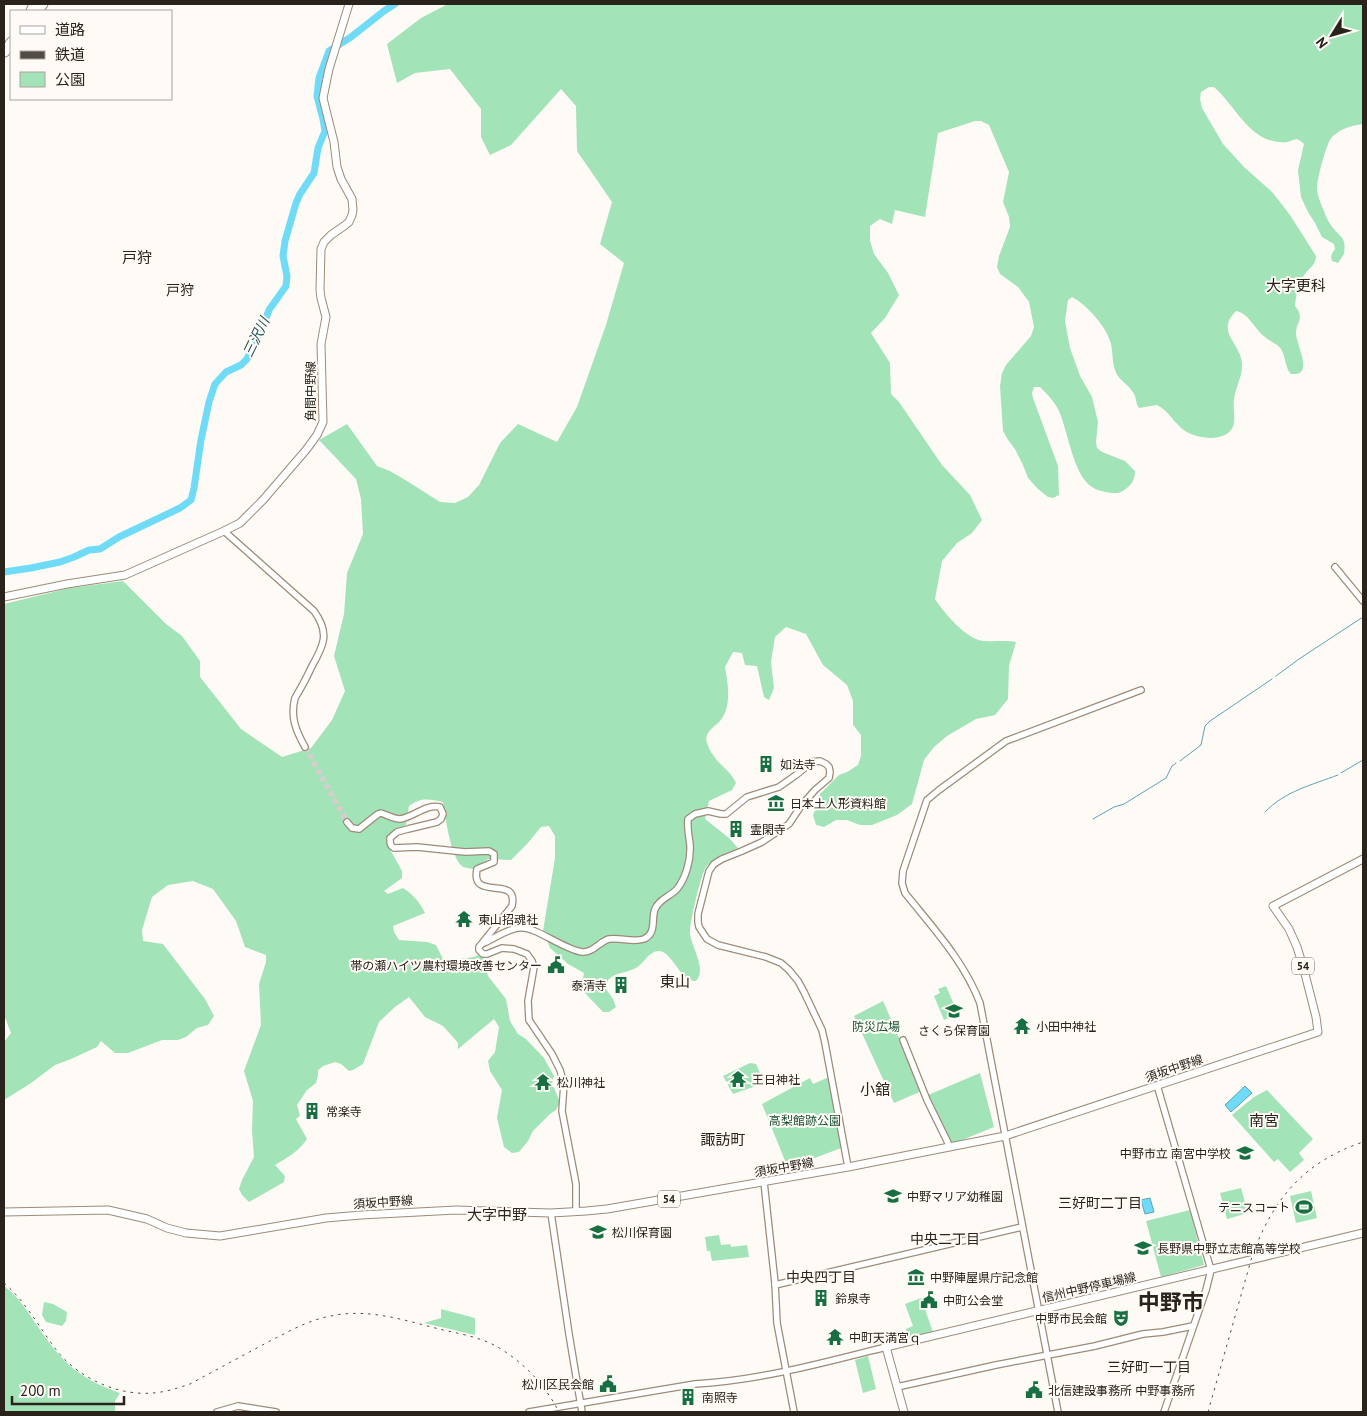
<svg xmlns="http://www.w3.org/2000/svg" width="1367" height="1416" viewBox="0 0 1367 1416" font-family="'PT Sans','Noto Sans JP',sans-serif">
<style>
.green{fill:#a3e3b8}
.water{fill:#70dbf6;stroke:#5ba4b4}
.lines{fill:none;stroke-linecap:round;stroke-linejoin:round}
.stream{stroke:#5ba4b4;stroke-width:1}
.river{stroke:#70dbf6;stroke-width:7}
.minor-tunnel{stroke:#d4cfca;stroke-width:5.5;stroke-dasharray:5.5 3;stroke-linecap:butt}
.minor-casing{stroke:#9c8b78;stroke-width:8}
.major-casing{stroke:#9c8b78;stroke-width:9}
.highway-casing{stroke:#9c8b78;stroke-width:11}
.minor{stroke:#fff;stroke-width:5.5}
.major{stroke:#fff;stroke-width:7}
.highway{stroke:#fff;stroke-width:9}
.rail{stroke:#534c45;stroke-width:1;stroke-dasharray:2.5 5;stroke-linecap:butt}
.labels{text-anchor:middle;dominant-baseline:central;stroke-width:4;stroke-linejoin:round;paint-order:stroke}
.shield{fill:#fefaf6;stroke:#6a645d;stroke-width:1}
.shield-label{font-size:11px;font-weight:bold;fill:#2a231b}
.street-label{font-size:12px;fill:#2a231b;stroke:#fefaf6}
.poi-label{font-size:12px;fill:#2a231b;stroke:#fefaf6;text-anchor:start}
.park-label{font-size:12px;fill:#195232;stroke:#fefaf6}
.neighbourhood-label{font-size:14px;fill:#2a231b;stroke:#fefaf6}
.water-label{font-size:14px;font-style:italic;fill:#23515d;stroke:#fefaf6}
.quarter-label{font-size:15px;fill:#2a231b;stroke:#fefaf6}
.town-label{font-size:22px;font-weight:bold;fill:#2a231b;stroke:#fefaf6}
</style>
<rect width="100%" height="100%" fill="#fefaf6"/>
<g class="green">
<path d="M448,4H1363V124C1351,126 1341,128 1332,137C1326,143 1317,180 1317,188C1317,195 1321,204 1324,211C1326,217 1329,223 1333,228C1342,239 1346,237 1344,254L1338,263L1332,261C1330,256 1332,253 1335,249L1334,244L1322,237L1315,223L1308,212L1301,197L1298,170L1304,144C1296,136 1295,140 1287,142C1280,143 1270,141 1264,138C1242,126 1232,103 1214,87H1209L1201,92L1200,99L1202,108L1223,144L1244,167L1273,193L1290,215L1316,256C1316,266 1307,269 1303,277C1298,286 1296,296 1295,306C1305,318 1297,321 1296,332C1295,344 1316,376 1291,374C1285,368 1286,357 1281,349C1277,343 1270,342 1265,337C1255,330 1249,313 1236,311C1214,333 1243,344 1242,366C1242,377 1235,389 1234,400C1233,407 1235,415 1234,423C1231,441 1204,440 1191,434C1176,428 1171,412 1157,405L1139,408C1135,403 1137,396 1132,391C1127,383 1118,380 1115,370C1112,362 1113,352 1111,344C1107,327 1087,305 1072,297L1068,300L1065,321L1070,348L1080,376L1092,397L1098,422L1096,442L1097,448L1102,452L1125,461L1135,471C1135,481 1130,487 1121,492C1117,494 1111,493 1106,492C1101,491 1096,490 1092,487C1073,475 1068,431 1059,411C1055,402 1047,394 1040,387H1034L1032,393L1033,398L1058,466L1059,495L1053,498L1048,497L1038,489L1028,478L1023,465L1015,449L1008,440L1003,431L1000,386L1002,373L1006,365L1031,336L1034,327L1029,302L1018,287L1000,274L997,267L999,256L1010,227L1009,217L1003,202L1009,172L989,125L981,121H975L938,133L925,217L895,210L892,224L880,219L870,226V241L874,254L888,273L899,295L885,318L871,333L890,363L891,394L899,402L942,465L970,495L982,520L972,533L957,543L942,561L935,599C944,613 967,640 984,641C995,642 1005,640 1016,642L1009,666L1008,699L995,715L976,719L947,736L934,747L924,760L912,804L897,815L872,825H860L847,820H836L824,827L816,825L813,815L820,800V794L839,775L847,772L858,765L861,756V735L853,725V701L847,685L823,665L806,634L786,627L775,637L771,662L774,688L769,700L764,697L757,666L745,665L742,653L733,652L725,667C728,683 732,708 720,721C713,728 707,730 706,740C708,745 709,750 713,755C720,766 730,770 736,783L732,790L709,801L705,819L729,838L739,849C727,852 714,858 706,867C701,874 689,925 690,934C692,948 707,970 696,981C678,982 671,944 654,952C647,955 643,964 636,968C627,973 615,972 608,980L606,989L613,999L616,1007L609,1012H603L581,989L584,973L568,964L550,948L543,931L555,858V836L549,826L541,827L527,844L511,860L488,859L473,869C470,868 464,868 462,866C451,858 445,816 443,802C429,799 421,797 409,806L406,825L388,836L387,844L402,871V878L384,891L388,894L403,888C412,893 421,904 425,913L393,926L394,932L399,940L427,942L436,945L444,961L474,957L480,954L483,956L488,976L506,999L510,1021L518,1034L526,1039L544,1058L554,1076L552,1083L560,1102L556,1110L550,1114L533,1131L528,1141L519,1152L512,1153L504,1147L497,1118L502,1090L490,1071L488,1061L495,1052L499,1027L494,1019L458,1049V1043L452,1036L443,1026L425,1017L409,997L395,1007L379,1022L363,1064L353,1070L349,1071L341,1064L335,1062L323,1066L318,1070V1075L316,1083L307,1090L297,1105L300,1116L296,1119L307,1139C299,1151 287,1158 275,1165L285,1176L284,1182L249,1202L242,1195L239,1189L242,1180L254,1157L252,1131L253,1101L244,1071L261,1025L259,984L266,962V955L245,947L236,921L213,889L193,881L168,885L152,897L142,930L143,941L163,944L205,999L214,1016L208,1025L197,1028L186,1037L178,1040H162L128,1053H115L101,1041L97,1047L71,1059L55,1065L31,1083L4,1100V1042L11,1033L4,1015V604L70,588L123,581L166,624L182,636L200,661V677L241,729L282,757L311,748L332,720L345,691L334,656L344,614L347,573L363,534L361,499L356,479L319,440L347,424L377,466L390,471L407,481L440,502L455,503L468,497L479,485L500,443L518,424L557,442L577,407L606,325L624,263L600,244L612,202L577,151L576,106L561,89L511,145L490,155L481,137V109L450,69L415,73L397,83L387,44L421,18Z"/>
<polygon points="946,986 958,1014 944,1020 934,996 940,993 938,989"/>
<polygon points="883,1001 922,1091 894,1103 854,1016"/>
<polygon points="750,1063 756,1064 765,1083 733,1094 723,1076"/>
<polygon points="980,1073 994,1127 950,1145 928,1095"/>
<polygon points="831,1076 844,1147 788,1168 762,1104 810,1078 813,1084"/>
<polygon points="1267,1090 1313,1139 1299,1153 1304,1160 1290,1172 1278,1159 1274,1162 1232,1115 1254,1097"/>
<polygon points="1241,1188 1248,1213 1227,1219 1220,1193"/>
<polygon points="1311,1191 1317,1218 1296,1223 1290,1196"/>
<polygon points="1190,1210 1204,1265 1161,1277 1146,1221"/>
<polygon points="719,1235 721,1245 730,1244 731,1247 747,1245 749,1257 712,1261 710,1251 707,1251 705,1237"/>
<path d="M4,1286C19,1297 28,1312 38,1327C63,1363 78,1378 120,1393L115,1401V1412H4Z"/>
<polygon points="921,1298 933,1332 908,1338 906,1329 913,1326 905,1304"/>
<polygon points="44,1302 53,1304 67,1312 66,1321 62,1326 46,1322 42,1315"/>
<polygon points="441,1309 475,1318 475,1335 424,1323 441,1318"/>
<polygon points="868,1356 876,1389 863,1393 855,1360"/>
</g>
<g class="water">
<polygon points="1245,1086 1252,1093 1231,1112 1225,1105"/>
<polygon points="1150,1198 1154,1212 1145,1214 1141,1200"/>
</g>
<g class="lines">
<g class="stream">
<polyline points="1276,676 1299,659 1363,617"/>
<polyline points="1180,761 1201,745 1205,726 1210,721 1272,679"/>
<polyline points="1341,773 1363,760"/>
<path d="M1265,812C1285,791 1312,785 1338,775"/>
<polyline points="1093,819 1114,807 1124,804 1166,778 1172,766 1176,763"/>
</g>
<polyline class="river" points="4,572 31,568 60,562 74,557 89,550 100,549 119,537 180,508 191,500 194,488 201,440 209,402 215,384 226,372 241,365 247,359 265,321 269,310 286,286 287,276 283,256 285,241 296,203 300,194 314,173 318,148 325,131 323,119 317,96 319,78 329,51 351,37 384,11 395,4"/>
<polyline class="minor-tunnel" points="305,747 347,822"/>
<g class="minor-casing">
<g id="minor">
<path d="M224,531L314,611C330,633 324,645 312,666C307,677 301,688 295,698C290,717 296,731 305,747"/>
<polyline points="1335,567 1363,601"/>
<path d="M347,822L352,828L359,829L378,814L381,813C387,815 394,819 400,819C414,817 425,804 440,807L443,814L441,819L437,822L408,829L397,832L390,838C390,843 390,846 394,848L417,847L465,852L489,851L494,854V862L477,869C470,903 519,873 512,906L479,947V950L483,954H487L502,948L514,949L527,954L532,961L534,967L528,1001L529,1020L552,1054L560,1070L564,1084L562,1111L576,1184V1212"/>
<path d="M484,943C495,938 507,929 519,928C534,925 562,949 582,952C593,953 600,941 609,939C621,937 632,943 644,939C657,933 651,919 655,909C659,899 671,896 677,889C686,878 691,859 690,845C689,835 687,829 688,819L695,814L708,811L721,814H726L747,797L779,787L796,775L812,762L820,761L826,764L829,767L830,772L829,778L815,790L801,806L789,824L762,842L742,851L722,859L714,864L709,871L698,914V922L699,927L707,939L718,945L766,957L781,963L789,970L798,981L804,992L822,1030L825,1043L848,1167"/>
<polyline points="903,1040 927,1100 950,1147"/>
<polyline points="1157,1085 1211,1270 1206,1290 1164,1412"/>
<polyline points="764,1182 775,1283 777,1323 794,1412"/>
<polyline points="551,1213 569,1334 582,1412"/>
<polyline points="775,1285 1022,1227"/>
<polyline points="897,1387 996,1365 1095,1346 1143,1334 1163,1332 1193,1326"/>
<polyline points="217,1412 238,1406 276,1412"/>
<path d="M529,1412L695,1384C761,1380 823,1363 886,1347"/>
<path d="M1058,1412L980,1003C964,961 933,928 905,893L902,883L903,871L927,800L939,790L1006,741L1141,690"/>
</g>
</g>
<g class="major-casing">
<g id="major">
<polyline points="4,597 67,584 125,575 224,531 240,523 263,500 306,450 317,435 323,422 321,344 326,317 321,298 320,290 321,249 324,242 331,235 344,226 349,222 352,215 353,210 352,199 341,179 337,167 334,142 323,98 329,69 349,4"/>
<polyline points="4,1212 108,1210 147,1219 167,1228 186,1233 220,1236 326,1218 361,1215 456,1210 551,1213 586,1211 607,1209 848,1167 1005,1136 1318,1032 1316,1017 1303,966 1297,947 1289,929 1273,906 1363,859"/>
<polyline points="904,1412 886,1347 1363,1233"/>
</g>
</g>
<g class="highway-casing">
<g id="highway">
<polyline points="31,11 34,4"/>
<polyline points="38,11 43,4"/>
<polyline points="5,52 11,42"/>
</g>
</g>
<use href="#minor" class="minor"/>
<use href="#major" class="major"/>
<use href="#highway" class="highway"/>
<g class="rail">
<path d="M4,1283C27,1303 40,1329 58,1352C80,1379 119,1396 153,1393C166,1392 178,1388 190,1384C216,1370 242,1356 268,1342C288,1332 308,1320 331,1316C367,1308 404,1320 439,1329C460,1334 482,1337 501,1349C526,1365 545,1385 559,1412"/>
<path d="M1208,1412L1251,1260C1271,1201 1303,1162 1363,1142"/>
</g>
</g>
<defs>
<g id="building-bare" transform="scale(1.35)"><path d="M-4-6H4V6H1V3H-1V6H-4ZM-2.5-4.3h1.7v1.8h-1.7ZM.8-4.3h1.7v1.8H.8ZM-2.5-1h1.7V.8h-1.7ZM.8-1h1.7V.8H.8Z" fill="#186f42" stroke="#fefaf6" stroke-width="2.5" paint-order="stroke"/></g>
<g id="museum-bare" transform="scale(1.35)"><path d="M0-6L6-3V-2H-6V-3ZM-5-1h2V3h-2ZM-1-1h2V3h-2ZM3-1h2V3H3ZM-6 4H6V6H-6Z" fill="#186f42" stroke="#fefaf6" stroke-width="2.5" paint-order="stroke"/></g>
<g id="temple-bare" transform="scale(1.35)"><path d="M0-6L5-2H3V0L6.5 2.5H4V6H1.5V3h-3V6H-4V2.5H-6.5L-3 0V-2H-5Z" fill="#186f42" stroke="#fefaf6" stroke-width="2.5" paint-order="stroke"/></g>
<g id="civic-bare" transform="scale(1.35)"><path d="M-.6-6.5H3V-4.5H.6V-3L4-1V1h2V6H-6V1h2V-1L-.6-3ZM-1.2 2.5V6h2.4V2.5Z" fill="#186f42" stroke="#fefaf6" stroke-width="2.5" paint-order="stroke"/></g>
<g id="school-bare" transform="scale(1.35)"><path d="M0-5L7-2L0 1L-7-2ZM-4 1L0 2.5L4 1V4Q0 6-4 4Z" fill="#186f42" stroke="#fefaf6" stroke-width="2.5" paint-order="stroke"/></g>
<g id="stadium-bare" transform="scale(1.35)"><path d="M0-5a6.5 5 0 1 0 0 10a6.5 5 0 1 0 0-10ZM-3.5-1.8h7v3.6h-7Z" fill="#186f42" stroke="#fefaf6" stroke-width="2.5" paint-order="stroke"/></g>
<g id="theatre-bare" transform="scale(1.35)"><path d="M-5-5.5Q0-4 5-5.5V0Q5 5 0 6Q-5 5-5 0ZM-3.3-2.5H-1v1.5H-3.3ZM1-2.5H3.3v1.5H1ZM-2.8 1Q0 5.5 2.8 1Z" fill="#186f42" stroke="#fefaf6" stroke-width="2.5" paint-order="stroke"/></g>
</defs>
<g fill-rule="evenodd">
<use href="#building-bare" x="766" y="764"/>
<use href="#museum-bare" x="776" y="803"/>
<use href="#building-bare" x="736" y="829"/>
<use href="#temple-bare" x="464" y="919"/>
<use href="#civic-bare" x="556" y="965"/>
<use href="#building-bare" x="621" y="985"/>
<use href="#school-bare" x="954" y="1011"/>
<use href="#temple-bare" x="1022" y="1026"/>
<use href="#temple-bare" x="738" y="1079"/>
<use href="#temple-bare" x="543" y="1082"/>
<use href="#building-bare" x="312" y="1111"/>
<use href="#school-bare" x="1245" y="1153"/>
<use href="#school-bare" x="893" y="1196"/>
<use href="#stadium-bare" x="1304" y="1207"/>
<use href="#school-bare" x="598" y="1232"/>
<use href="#school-bare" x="1143" y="1248"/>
<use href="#museum-bare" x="916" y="1277"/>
<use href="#building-bare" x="821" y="1298"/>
<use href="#civic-bare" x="929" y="1300"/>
<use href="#theatre-bare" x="1121" y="1318"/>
<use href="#temple-bare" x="835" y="1337"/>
<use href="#civic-bare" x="608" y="1384"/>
<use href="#civic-bare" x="1034" y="1390"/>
<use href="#building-bare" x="688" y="1397"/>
</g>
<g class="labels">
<g class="shield">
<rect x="1292" y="957.5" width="22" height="17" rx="4"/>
<rect x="658" y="1190.5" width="22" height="17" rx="4"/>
</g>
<g class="shield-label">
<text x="1303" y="966">54</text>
<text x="669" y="1199">54</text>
</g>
<g class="street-label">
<text transform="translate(310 391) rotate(-90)">角間中野線</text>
<text transform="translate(1174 1068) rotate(-19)">須坂中野線</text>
<text transform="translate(784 1167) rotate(-10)">須坂中野線</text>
<text transform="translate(383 1202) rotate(-4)">須坂中野線</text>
<text transform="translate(1089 1287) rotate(-13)">信州中野停車場線</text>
</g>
<g class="poi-label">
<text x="780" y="764">如法寺</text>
<text x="790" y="803">日本土人形資料館</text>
<text x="750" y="829">霊閑寺</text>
<text x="478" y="919">東山招魂社</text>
<text x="542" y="965" text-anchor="end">帯の瀬ハイツ農村環境改善センター</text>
<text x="607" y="985" text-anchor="end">泰清寺</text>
<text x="1036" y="1026">小田中神社</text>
<text x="954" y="1030" text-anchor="middle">さくら保育園</text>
<text x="752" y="1079">王日神社</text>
<text x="557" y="1082">松川神社</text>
<text x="326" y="1111">常楽寺</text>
<text x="1231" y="1153" text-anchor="end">中野市立 南宮中学校</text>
<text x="907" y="1196">中野マリア幼稚園</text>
<text x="1290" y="1207" text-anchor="end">テニスコート</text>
<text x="612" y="1232">松川保育園</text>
<text x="1157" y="1248">長野県中野立志館高等学校</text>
<text x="930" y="1277">中野陣屋県庁記念館</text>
<text x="835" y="1298">鈴泉寺</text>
<text x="943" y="1300">中町公会堂</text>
<text x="1107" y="1318" text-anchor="end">中野市民会館</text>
<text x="849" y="1337">中町天満宮ｑ</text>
<text x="594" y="1384" text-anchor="end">松川区民会館</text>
<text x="1048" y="1390">北信建設事務所 中野事務所</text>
<text x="702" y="1397">南照寺</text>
</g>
<g class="park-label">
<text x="876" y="1026">防災広場</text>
<text x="805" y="1120">高梨館跡公園</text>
</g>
<g class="neighbourhood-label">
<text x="180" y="290">戸狩</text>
<text x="1100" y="1203">三好町二丁目</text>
<text x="945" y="1239">中央二丁目</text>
<text x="821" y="1277">中央四丁目</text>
<text x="1149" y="1367">三好町一丁目</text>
</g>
<g class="water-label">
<text transform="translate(256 337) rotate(-64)">三沢川</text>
</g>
<g class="quarter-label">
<text x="137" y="257">戸狩</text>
<text x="1296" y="285">大字更科</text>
<text x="675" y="981">東山</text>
<text x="875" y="1089">小舘</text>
<text x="1264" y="1120">南宮</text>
<text x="723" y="1139">諏訪町</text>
<text x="497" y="1214">大字中野</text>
</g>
<g class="town-label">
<text x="1171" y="1302">中野市</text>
</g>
</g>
<rect width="1367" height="1416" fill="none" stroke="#2a231b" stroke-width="10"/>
<rect x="10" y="10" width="162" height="90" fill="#fefaf6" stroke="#a9a49e"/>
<rect x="20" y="26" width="25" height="8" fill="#ffffff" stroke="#a9a49e"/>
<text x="55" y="35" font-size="15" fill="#2a231b">道路</text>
<rect x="20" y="51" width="25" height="8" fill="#534c45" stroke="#a9a49e"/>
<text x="55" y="60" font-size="15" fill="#2a231b">鉄道</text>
<rect x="20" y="72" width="25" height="15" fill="#a3e3b8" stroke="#a9a49e"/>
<text x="55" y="85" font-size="15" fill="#2a231b">公園</text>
<g transform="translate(1332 35) rotate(233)" stroke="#fefaf6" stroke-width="4" paint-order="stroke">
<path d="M0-4L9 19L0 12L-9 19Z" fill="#2a231b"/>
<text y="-8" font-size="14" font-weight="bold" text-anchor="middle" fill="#2a231b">N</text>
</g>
<path d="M12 1396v8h112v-8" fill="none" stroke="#2a231b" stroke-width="2.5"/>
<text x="20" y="1396" font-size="15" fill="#2a231b" stroke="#fefaf6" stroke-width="4" paint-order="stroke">200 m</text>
</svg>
